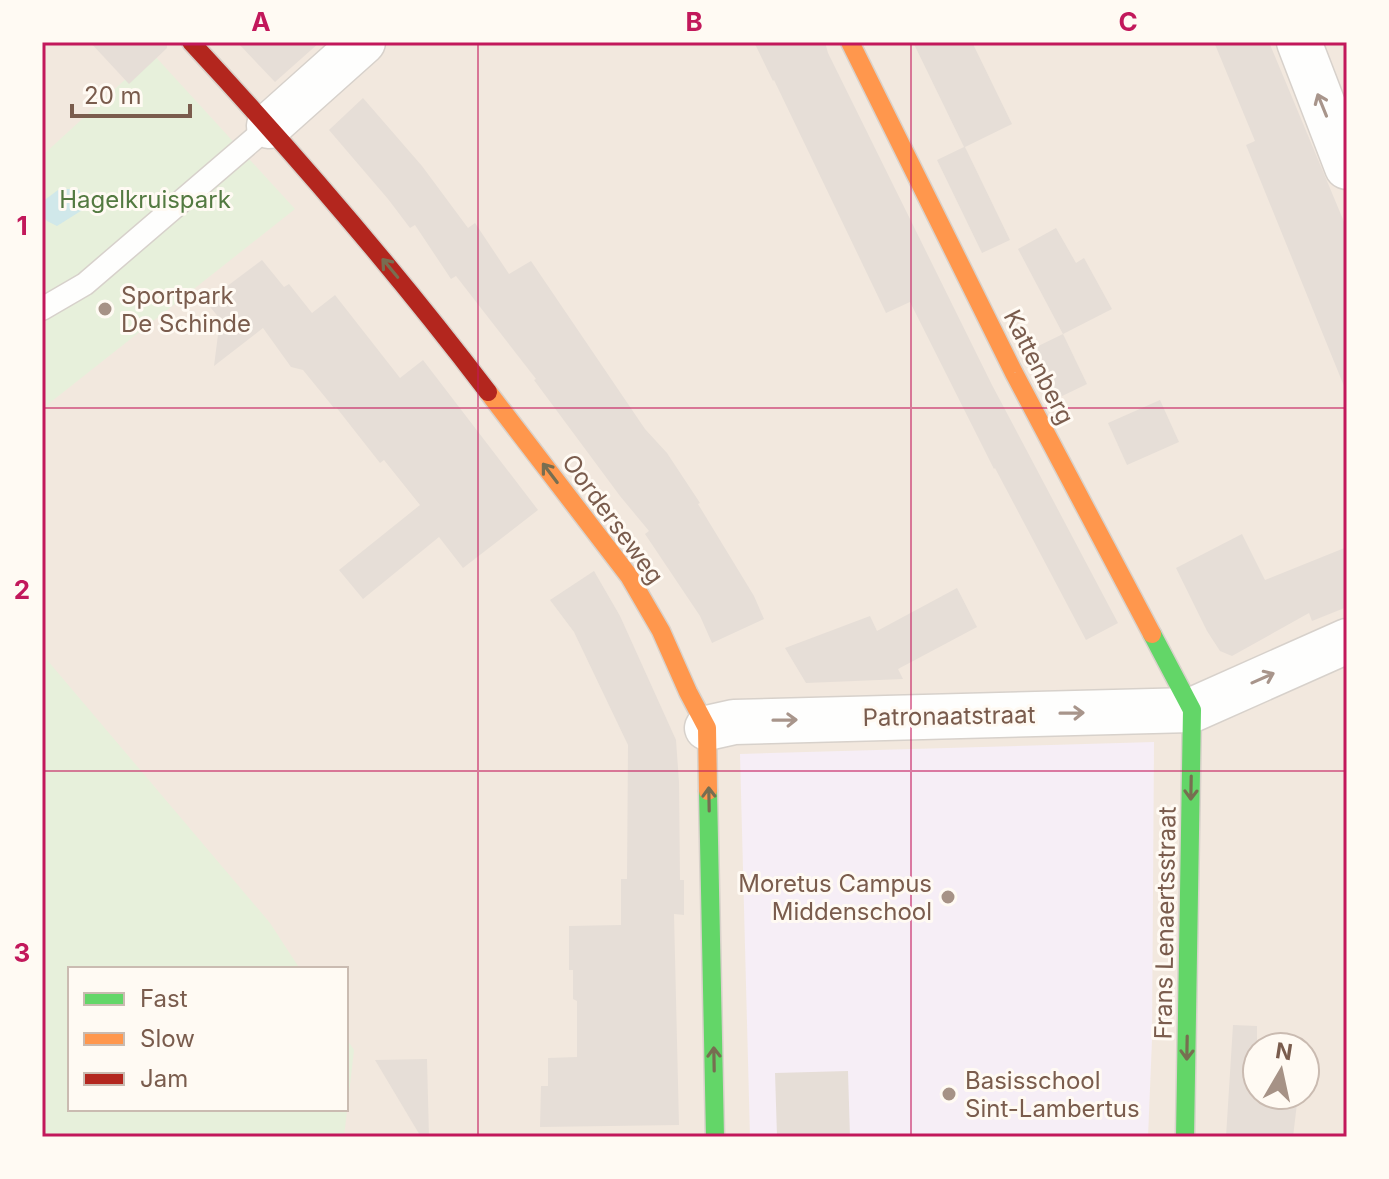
<svg xmlns="http://www.w3.org/2000/svg" width="1389" height="1179" viewBox="0 0 1389 1179" font-family="Inter,sans-serif">
<style>
.residential{fill:#f2e8de;fill-rule:evenodd}
.education{fill:#f6eef6}
.green{fill:#e7f0db}
.water{fill:#d0e8ea}
.building{fill:#e6ded7}
.lines{fill:none;stroke-linecap:round;stroke-linejoin:round}
.lane-casing{stroke:#d7d1cb;stroke-width:25}
.street-casing{stroke:#d7d1cb;stroke-width:47}
.fast-casing{stroke:#d9d2cb;stroke-width:21}
.slow-casing{stroke:#d9d2cb;stroke-width:21}
.jam-casing{stroke:#d9d2cb;stroke-width:21}
.lane{stroke:#fefefd;stroke-width:22}
.street{stroke:#fefefd;stroke-width:44}
.fast{stroke:#63d668;stroke-width:18}
.slow{stroke:#ff974d;stroke-width:18}
.jam{stroke:#b3261e;stroke-width:18}
.oneway{stroke:#a8958b}
.oneway2{stroke:#776e51}
.grid{fill:none;stroke:#c2185b;stroke-width:2;stroke-opacity:0.55}
.poi-dot{fill:#a69286;stroke:#fffaf3;stroke-width:3}
.labels{text-anchor:middle;dominant-baseline:central;stroke-width:6;stroke-linejoin:round;paint-order:stroke}
.park-label{font-size:24px;fill:#537a41;stroke:#fffaf3}
.poi-label{font-size:24px;fill:#7a5c4d;stroke:#fffaf3;text-anchor:start}
.street-label{font-size:24px;fill:#7a5c4d;stroke:#fffaf3}
.neatline{fill:none;stroke:#c2185b;stroke-width:3}
.grid-label{font-size:26px;text-anchor:middle;font-weight:bold;fill:#c2185b}
</style>
<rect width="100%" height="100%" fill="#f9f5f0"/>
<path class="residential" d="M42,42H1347V1137H42ZM70,969H346V1109H70ZM1257,1047H1305V1095H1257Z"/>
<polygon class="education" points="1154,742 1152,1040 1148,1137 750,1137 740,754"/>
<g class="green">
<polygon points="153,54 295,209 42,409 42,153 44,154"/>
<polygon points="42,654 270,923 300,969 70,969 70,1109 346,1109 346,1038 354,1050 344,1137 42,1137"/>
</g>
<polygon class="water" points="66,189 78,189 85,198 87,205 84,209 57,226 47,221 42,215 42,202 58,190"/>
<g class="building">
<polygon points="90,42 167,42 167,48 129,84"/>
<polygon points="237,42 320,42 275,82"/>
<polygon points="754,42 825,42 828,53 992,385 1118,623 1086,640 995,468 994,469 910,302 886,313 774,80 773,81"/>
<polygon points="913,42 972,42 1012,124 965,147 1010,240 982,253 937,160 964,147"/>
<polygon points="1214,42 1269,42 1347,229 1347,390 1346,391 1246,145 1255,141"/>
<polygon points="363,98 422,166 468,228 475,223 509,274 531,261 645,429 667,453 700,503 698,504 754,596 764,619 712,643 700,616 645,534 649,531 620,496 534,380 536,379 456,276 451,279 415,225 410,228 388,199 329,130"/>
<polygon points="1056,228 1076,263 1084,258 1112,309 1063,334 1018,249"/>
<polygon points="262,260 284,287 289,284 312,313 335,295 400,378 423,360 538,510 463,568 439,537 363,599 339,570 420,505 384,460 380,463 336,407 334,408 303,370 291,367 263,328 214,366 220,319 206,302"/>
<polygon points="1063,334 1087,384 1056,399 1030,350"/>
<polygon points="1160,400 1179,442 1127,465 1108,423"/>
<polygon points="1242,534 1265,580 1347,547 1347,607 1312,621 1309,613 1232,656 1220,651 1207,631 1176,568"/>
<polygon points="594,571 620,616 676,740 679,782 680,880 684,880 684,915 674,914 679,1125 540,1127 541,1086 548,1086 548,1058 577,1057 577,1001 573,999 573,970 569,970 569,926 621,925 621,879 627,879 628,745 574,632 550,600"/>
<polygon points="957,588 977,627 898,669 903,679 806,683 785,648 870,616 877,631"/>
<polygon points="1233,1025 1257,1026 1257,1095 1298,1095 1293,1137 1226,1137"/>
<polygon points="427,1059 429,1137 421,1137 375,1060"/>
<polygon points="848,1071 850,1137 777,1137 775,1073"/>
</g>
<g class="lines">
<g class="lane-casing">
<polyline id="lane" points="42,309 85,284 269,126"/>
</g>
<g class="street-casing">
<g id="street">
<polyline points="1299,42 1347,167"/>
<polyline points="269,126 363,42"/>
<polyline points="707,728 734,722 1192,710 1347,641"/>
</g>
</g>
<g class="fast-casing">
<g id="fast">
<polyline points="1152,634 1192,710 1185,1137"/>
<polyline points="708,791 715,1137"/>
</g>
</g>
<g class="slow-casing">
<g id="slow">
<polyline points="850,42 1014,373 1152,634"/>
<polyline points="488,392 629,576 661,631 688,692 707,728 708,791"/>
</g>
</g>
<g class="jam-casing">
<path id="jam" d="M191,42C295,154 395,270 488,392"/>
</g>
<use href="#lane" class="lane"/>
<use href="#street" class="street"/>
<use href="#fast" class="fast"/>
<use href="#slow" class="slow"/>
<use href="#jam" class="jam"/>
</g>
<defs><path id="oneway-shaft" d="M-6 0H5M1.5-3L5.5 0L1.5 3" fill="none" stroke-width="1.6" stroke-linecap="round" stroke-linejoin="round" transform="scale(2)"/></defs>
<g class="oneway">
<use href="#oneway-shaft" transform="translate(1322 105) rotate(-112)"/>
<use href="#oneway-shaft" transform="translate(1263 678) rotate(-24)"/>
<use href="#oneway-shaft" transform="translate(1072 713) rotate(-1)"/>
<use href="#oneway-shaft" transform="translate(785 720) rotate(-1)"/>
</g>
<g class="oneway2">
<use href="#oneway-shaft" transform="translate(390 268) rotate(-130)"/>
<use href="#oneway-shaft" transform="translate(550 473) rotate(-127)"/>
<use href="#oneway-shaft" transform="translate(1191 788) rotate(91)"/>
<use href="#oneway-shaft" transform="translate(709 799) rotate(-91)"/>
<use href="#oneway-shaft" transform="translate(1187 1048) rotate(91)"/>
<use href="#oneway-shaft" transform="translate(714 1059) rotate(-91)"/>
</g>
<path class="grid" d="M478,42V1137M911,42V1137M42,408H1347M42,771H1347"/>
<g class="poi-dot">
<circle cx="105" cy="309" r="8"/>
<circle cx="948" cy="897" r="8"/>
<circle cx="949" cy="1094" r="8"/>
</g>
<g class="labels">
<g class="park-label">
<text x="145" y="199">Hagelkruispark</text>
</g>
<g class="poi-label">
<text x="121" y="295">Sportpark<tspan x="121" dy="28">De Schinde</tspan></text>
<text x="932" y="883" text-anchor="end">Moretus Campus<tspan x="932" dy="28">Middenschool</tspan></text>
<text x="965" y="1080">Basisschool<tspan x="965" dy="28">Sint-Lambertus</tspan></text>
</g>
<g class="street-label">
<text transform="translate(1039 367) rotate(63)">Kattenberg</text>
<text transform="translate(613 519) rotate(54)">Oorderseweg</text>
<text transform="translate(949 716) rotate(-1)">Patronaatstraat</text>
<text transform="translate(1165 923) rotate(-89)">Frans Lenaertsstraat</text>
</g>
</g>
<rect width="1389" height="1179" fill="none" stroke="#fffaf3" stroke-width="88"/>
<rect x="68" y="967" width="280" height="144" fill="#fffaf3" stroke="#cabbb1" stroke-width="2"/>
<rect x="84" y="993" width="40" height="12" fill="#63d668" stroke="#cabbb1" stroke-width="2"/>
<text x="140" y="1007" font-size="24" fill="#7a5c4d">Fast</text>
<rect x="84" y="1033" width="40" height="12" fill="#ff974d" stroke="#cabbb1" stroke-width="2"/>
<text x="140" y="1047" font-size="24" fill="#7a5c4d">Slow</text>
<rect x="84" y="1073" width="40" height="12" fill="#b3261e" stroke="#cabbb1" stroke-width="2"/>
<text x="140" y="1087" font-size="24" fill="#7a5c4d">Jam</text>
<g transform="translate(1281 1071) rotate(9)"><circle r="38" fill="#fffaf3" stroke="#cabbb1" stroke-width="2"/>
<path d="M0-6L14 30L0 20L-14 30Z" fill="#a69286"/>
<text y="-12" font-size="22" font-weight="bold" text-anchor="middle" fill="#7a5c4d">N</text>
</g>
<path d="M72 104v12h118v-12" fill="none" stroke="#7a5c4d" stroke-width="4"/>
<text x="84" y="104" font-size="24" fill="#7a5c4d" stroke="#fffaf3" stroke-width="6" paint-order="stroke">20 m</text>
<rect x="44" y="44" width="1301" height="1091" class="neatline"/>
<g class="grid-label">
<text x="261" y="31">A</text>
<text x="694" y="31">B</text>
<text x="1128" y="31">C</text>
<text x="22" y="235">1</text>
<text x="22" y="599">2</text>
<text x="22" y="962">3</text>
</g>
</svg>
